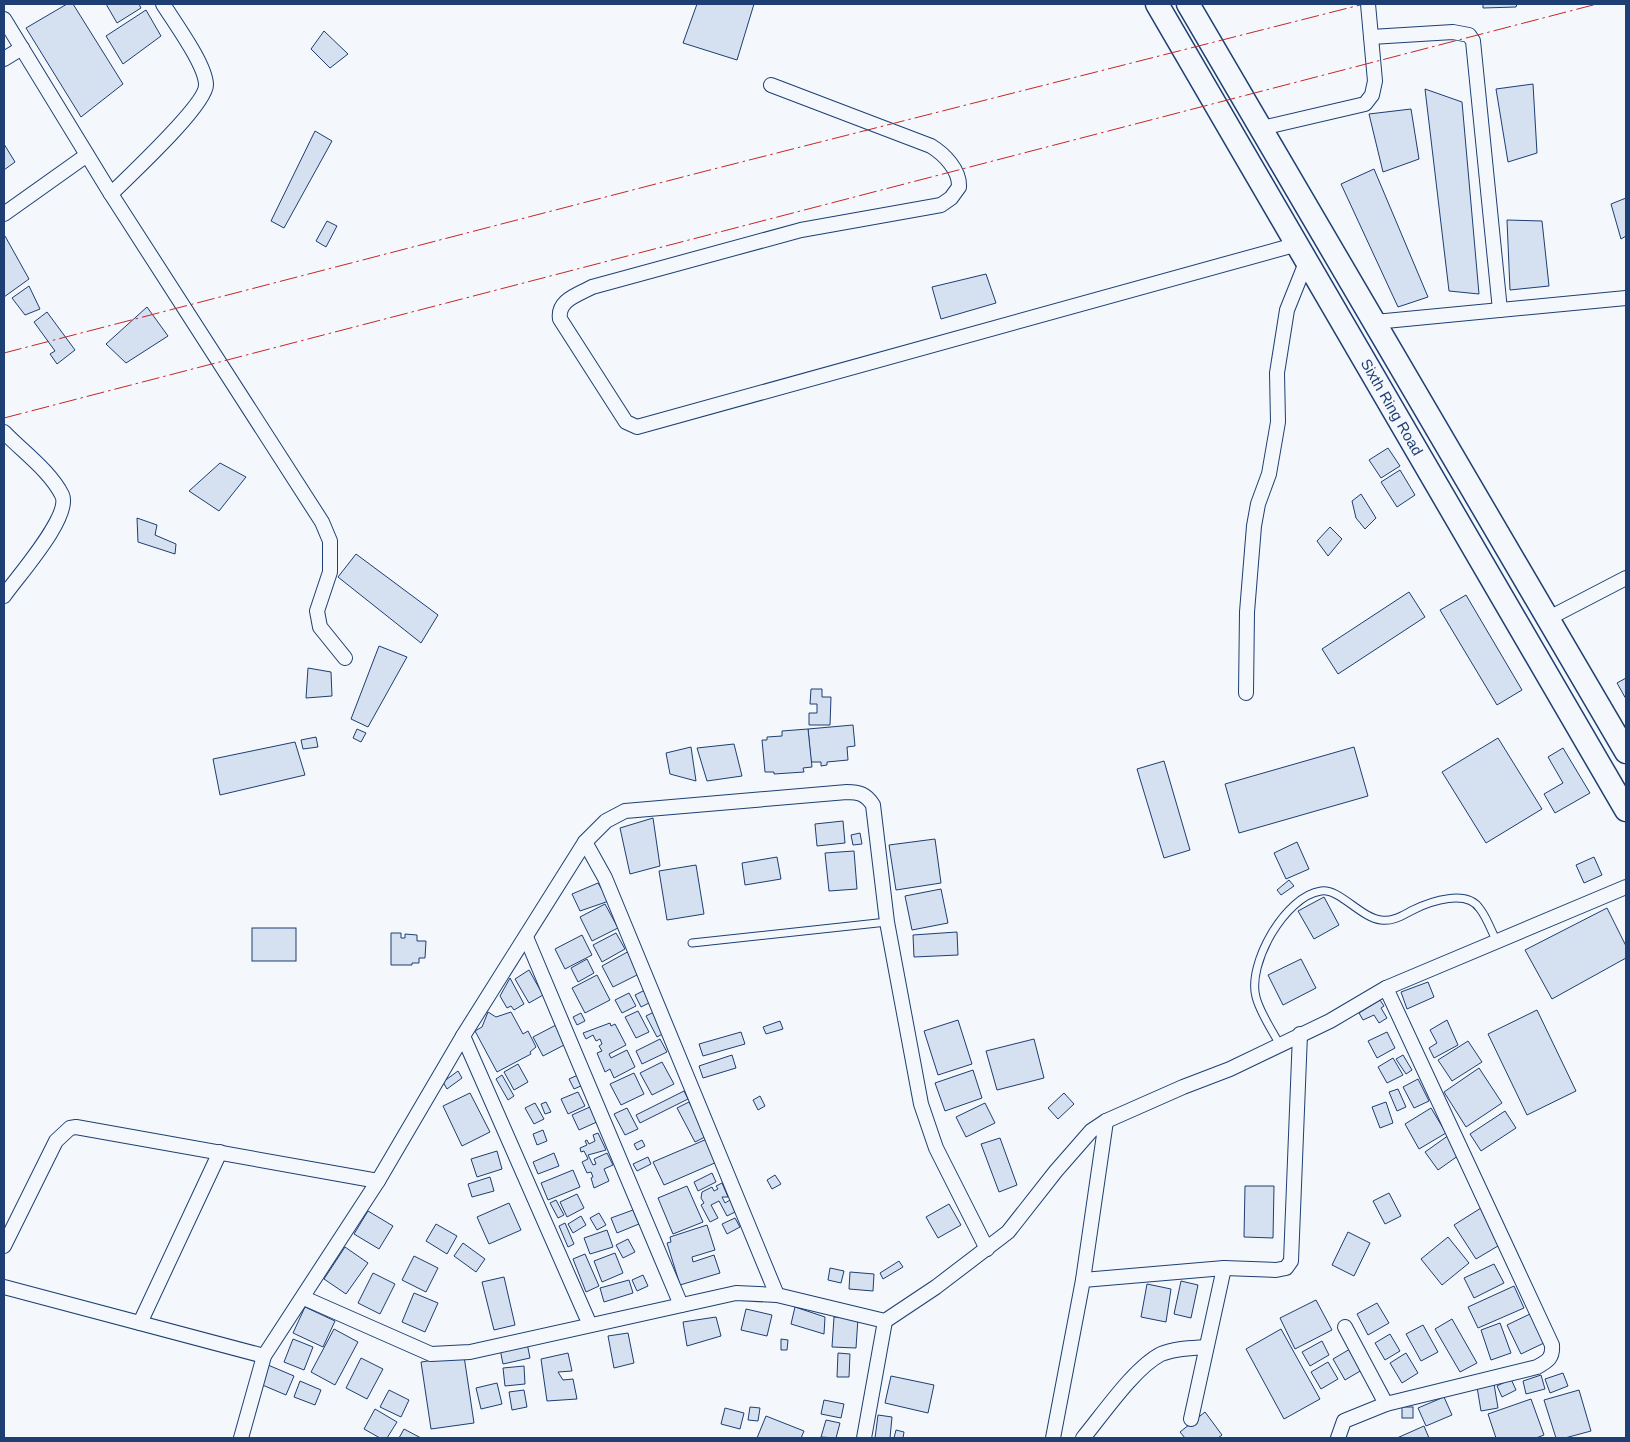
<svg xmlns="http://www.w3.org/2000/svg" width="1630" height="1442" viewBox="0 0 1630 1442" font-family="Helvetica,sans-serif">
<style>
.building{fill:#d5e0f0;stroke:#1d3f73}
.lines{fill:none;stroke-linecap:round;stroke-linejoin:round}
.service-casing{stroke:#1d3f73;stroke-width:9}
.minor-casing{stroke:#1d3f73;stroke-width:16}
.trunk-casing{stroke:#1d3f73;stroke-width:25}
.service{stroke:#f4f7fb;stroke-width:7}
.minor{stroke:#f4f7fb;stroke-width:14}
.trunk{stroke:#f4f7fb;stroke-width:22}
.power{stroke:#c62828;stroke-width:1;stroke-dasharray:18 4 2.5 4;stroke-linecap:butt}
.labels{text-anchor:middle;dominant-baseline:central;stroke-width:4;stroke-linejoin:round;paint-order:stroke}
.street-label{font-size:15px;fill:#1d3f73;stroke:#f4f7fb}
</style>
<rect width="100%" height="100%" fill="#f4f7fb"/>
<g class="building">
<polygon points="67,4 73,4 123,84 81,117 26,28"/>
<polygon points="106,4 139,4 141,8 117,23"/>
<polygon points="697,4 754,4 737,60 683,43"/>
<polygon points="1483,4 1517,4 1516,7 1483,8"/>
<polygon points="146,10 161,36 123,64 106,36"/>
<polygon points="324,31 348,54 330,68 311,49"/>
<polygon points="1533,84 1537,153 1508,162 1496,89"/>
<polygon points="1425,89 1462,102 1479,294 1449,291"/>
<polygon points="1411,109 1419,159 1383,172 1369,114"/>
<polygon points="315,131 332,141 284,228 271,221"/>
<polygon points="4,144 15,162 4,170"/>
<polygon points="1374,169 1428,297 1398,307 1341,184"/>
<polygon points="1626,198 1626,236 1621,239 1611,204"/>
<polygon points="1507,220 1542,221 1549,286 1510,290"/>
<polygon points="327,221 337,226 326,247 316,241"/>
<polygon points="5,236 29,279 4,297 4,237"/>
<polygon points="986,274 996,303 941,319 932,287"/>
<polygon points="29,286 40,309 25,315 12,298"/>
<polygon points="147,307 168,336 126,363 106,344"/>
<polygon points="47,312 75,350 57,364 50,354 55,351 34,322"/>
<polygon points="1388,448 1400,466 1381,478 1369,460"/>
<polygon points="220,463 246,477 219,511 189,491"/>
<polygon points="1400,470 1415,495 1397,507 1381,482"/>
<polygon points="1361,494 1376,518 1365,529 1356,518 1352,501"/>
<polygon points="137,518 157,525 155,535 176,544 175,554 138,542"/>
<polygon points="1330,527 1342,539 1328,556 1317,541"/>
<polygon points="356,554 438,615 421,643 338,577"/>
<polygon points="1409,592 1425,617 1338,674 1322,649"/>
<polygon points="1466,595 1522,690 1497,705 1440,610"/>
<polygon points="379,646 407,657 368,727 351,719"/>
<polygon points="308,668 331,672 332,696 306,698"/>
<polygon points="1626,678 1626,699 1617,683"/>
<polygon points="811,689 822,689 822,697 831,697 830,725 809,725 809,713 817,713 817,704 810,704"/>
<polygon points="853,725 855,746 847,747 848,760 827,762 827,765 821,766 821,762 811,762 808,729"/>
<polygon points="357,729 366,733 361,742 353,738"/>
<polygon points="808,729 812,767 803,768 804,772 774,774 774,772 765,772 762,740 767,740 767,737 782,736 782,731"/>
<polygon points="316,737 318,747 303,749 301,740"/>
<polygon points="1498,738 1542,809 1486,843 1442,772"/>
<polygon points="295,742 305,775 220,795 213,759"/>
<polygon points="734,744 742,776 707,781 697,748"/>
<polygon points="691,747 696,781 670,774 666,753"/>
<polygon points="1354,747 1368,796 1239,833 1225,784"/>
<polygon points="1563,748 1590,793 1555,813 1544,794 1563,783 1548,757"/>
<polygon points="1164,761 1190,850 1164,858 1137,769"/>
<polygon points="653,818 660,866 630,874 620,828"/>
<polygon points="843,821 845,843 817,846 815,824"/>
<polygon points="860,833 862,844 853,845 851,835"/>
<polygon points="935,839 941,883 896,890 889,845"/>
<polygon points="1297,842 1309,869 1286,879 1274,853"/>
<polygon points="854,851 857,889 829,891 825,853"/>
<polygon points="777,857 781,879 745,885 742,863"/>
<polygon points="1594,857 1602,875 1584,883 1576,865"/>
<polygon points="696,865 704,914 667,920 659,871"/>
<polygon points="1289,880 1294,886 1281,895 1277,890"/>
<polygon points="598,883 609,901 580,911 572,894"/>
<polygon points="941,889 948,923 912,930 905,896"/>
<polygon points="1324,897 1339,925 1314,939 1298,911"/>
<polygon points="605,904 618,928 592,941 580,917"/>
<polygon points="1607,908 1626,946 1626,958 1552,999 1525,950"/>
<rect x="252" y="928" width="44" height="33"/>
<polygon points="957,932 958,955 914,957 913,935"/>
<polygon points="391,933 401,933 401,938 405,938 405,934 417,935 417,941 426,941 425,958 419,958 419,963 412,963 412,965 391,965"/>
<polygon points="616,933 625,949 602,962 593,945"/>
<polygon points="582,935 592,955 565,969 555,949"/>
<polygon points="631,950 643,972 613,987 602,966"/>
<polygon points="587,959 594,973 578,982 571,968"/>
<polygon points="1301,959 1316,988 1283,1005 1268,975"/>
<polygon points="529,970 543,995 529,1003 515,979"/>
<polygon points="597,975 610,1000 585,1013 572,988"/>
<polygon points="510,978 524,1004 514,1010 511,1006 507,1008 500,996"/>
<polygon points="1428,982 1434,997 1407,1009 1401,992"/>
<polygon points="647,989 653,1001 641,1007 635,995"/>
<polygon points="629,993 636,1006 622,1013 615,1000"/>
<polygon points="1380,1000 1384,1006 1381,1008 1387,1018 1379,1023 1374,1015 1363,1020 1359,1013"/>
<polygon points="658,1010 668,1031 657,1037 646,1016"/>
<polygon points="1537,1010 1576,1091 1527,1115 1488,1034"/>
<polygon points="638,1011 649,1032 636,1038 625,1017"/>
<polygon points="488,1012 496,1017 511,1012 523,1034 528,1031 536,1047 530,1052 531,1054 497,1072 475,1031 482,1027"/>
<polygon points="581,1013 585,1021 577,1025 573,1017"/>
<polygon points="958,1020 972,1064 938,1075 924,1031"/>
<polygon points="1447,1020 1458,1045 1434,1058 1429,1048 1437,1043 1430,1030"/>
<polygon points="780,1021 783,1029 766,1034 763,1027"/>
<polygon points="610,1023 611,1026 615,1024 626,1045 609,1054 611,1058 627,1050 635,1067 614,1078 610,1069 605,1072 597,1053 602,1051 599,1046 602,1044 600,1039 596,1041 593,1035 586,1039 583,1033"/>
<polygon points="556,1025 566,1044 543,1056 533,1037"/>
<polygon points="741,1032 745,1044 703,1056 699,1044"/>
<polygon points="1387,1032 1395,1048 1377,1058 1368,1041"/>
<polygon points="660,1039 667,1052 642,1064 636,1051"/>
<polygon points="1034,1039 1044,1078 997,1090 986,1051"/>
<polygon points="1468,1041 1482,1062 1452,1081 1438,1060"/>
<polygon points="732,1055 736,1068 703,1078 699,1066"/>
<polygon points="1403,1055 1412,1070 1406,1074 1396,1059"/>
<polygon points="1393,1058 1403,1075 1387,1083 1378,1067"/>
<polygon points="662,1062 674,1084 652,1095 640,1073"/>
<polygon points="518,1064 528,1082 514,1090 504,1072"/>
<polygon points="1479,1068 1502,1103 1466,1127 1444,1092"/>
<polygon points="973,1070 982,1098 945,1111 935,1083"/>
<polygon points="458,1071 462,1078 447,1089 443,1082"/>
<polygon points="634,1073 644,1094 621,1105 610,1084"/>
<polygon points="502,1075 514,1096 508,1100 496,1079"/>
<polygon points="578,1075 583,1085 574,1089 569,1079"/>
<polygon points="1418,1079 1429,1101 1414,1108 1403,1087"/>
<polygon points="1398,1089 1406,1107 1397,1111 1389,1092"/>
<polygon points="684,1091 688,1099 640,1123 636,1115"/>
<polygon points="578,1092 585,1106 568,1114 561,1099"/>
<polygon points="470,1093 490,1132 462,1146 443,1106"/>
<polygon points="1064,1093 1074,1104 1058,1119 1048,1108"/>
<polygon points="760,1096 765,1106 758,1110 753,1100"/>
<polygon points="546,1102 551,1112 545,1114 541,1104"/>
<polygon points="689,1102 707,1136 695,1142 677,1108"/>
<polygon points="1386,1102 1393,1123 1380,1128 1372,1107"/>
<polygon points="535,1103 544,1119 534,1124 525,1108"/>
<polygon points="985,1103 995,1123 966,1137 956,1117"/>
<polygon points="592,1106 599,1121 579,1130 572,1115"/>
<polygon points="627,1108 638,1129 625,1135 614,1114"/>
<polygon points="1431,1108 1446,1133 1419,1149 1405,1124"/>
<polygon points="1505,1111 1516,1128 1481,1151 1470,1134"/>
<polygon points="543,1130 547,1141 537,1145 533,1134"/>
<polygon points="598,1133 606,1150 588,1155 593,1165 596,1164 594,1159 607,1153 613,1165 604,1169 609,1181 594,1188 591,1178 593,1177 591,1172 587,1173 582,1162 588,1159 584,1151 581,1152 580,1148 587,1145 585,1141 587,1140 589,1144 595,1141 593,1135"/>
<polygon points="1449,1135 1462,1153 1438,1170 1425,1152"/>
<polygon points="1000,1138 1017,1185 999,1192 981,1144"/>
<polygon points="707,1139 717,1162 664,1185 653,1162"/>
<polygon points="642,1140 645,1146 637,1150 634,1144"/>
<polygon points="497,1151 502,1169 477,1177 471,1159"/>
<polygon points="554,1153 559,1166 538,1174 533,1162"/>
<polygon points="648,1157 651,1164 637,1171 633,1164"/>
<polygon points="573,1170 580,1187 548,1200 541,1183"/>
<polygon points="712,1173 716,1182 698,1191 694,1182"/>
<polygon points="775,1175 781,1184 772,1189 767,1180"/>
<polygon points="490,1177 494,1191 472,1197 468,1184"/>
<polygon points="722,1183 728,1197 722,1197 725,1203 730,1200 735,1212 727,1216 719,1201 711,1205 718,1218 710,1222 701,1205 704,1203 701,1198 702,1192 712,1187 714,1191 718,1189 716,1186"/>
<polygon points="687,1186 703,1222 673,1234 658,1198"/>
<polygon points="1245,1186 1274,1186 1273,1238 1244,1237"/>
<polygon points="1389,1193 1401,1216 1385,1224 1373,1201"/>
<polygon points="577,1194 584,1208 567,1217 560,1202"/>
<polygon points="556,1200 564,1215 558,1218 550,1203"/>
<polygon points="509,1203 521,1230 489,1244 477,1217"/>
<polygon points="949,1204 961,1225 938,1238 926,1217"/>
<polygon points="1481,1208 1503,1243 1476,1259 1454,1225"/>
<polygon points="633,1210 639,1224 617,1233 611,1218"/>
<polygon points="368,1211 393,1226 379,1249 354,1234"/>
<polygon points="599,1213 606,1225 597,1230 590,1218"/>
<polygon points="581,1216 586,1225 573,1233 568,1224"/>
<polygon points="735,1218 740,1227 727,1234 722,1224"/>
<polygon points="565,1223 574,1244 568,1247 559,1226"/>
<polygon points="436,1224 457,1236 447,1254 426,1241"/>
<polygon points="707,1225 715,1250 692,1257 693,1262 714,1255 720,1273 680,1285 667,1243 671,1242 670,1237"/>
<polygon points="607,1230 613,1247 590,1254 584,1238"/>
<polygon points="1348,1232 1370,1243 1354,1276 1332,1265"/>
<polygon points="1448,1237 1469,1263 1442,1285 1421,1259"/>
<polygon points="628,1239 635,1252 623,1258 616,1245"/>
<polygon points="463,1243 485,1259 476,1272 454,1256"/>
<polygon points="345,1247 368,1263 346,1294 324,1279"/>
<polygon points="615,1253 623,1273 602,1282 594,1261"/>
<polygon points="585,1254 599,1286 586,1292 573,1259"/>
<polygon points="414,1256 438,1268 426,1292 402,1280"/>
<polygon points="899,1261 903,1267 883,1279 880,1273"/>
<polygon points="1494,1264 1504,1283 1474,1298 1464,1278"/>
<polygon points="830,1268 844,1271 841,1283 828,1280"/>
<polygon points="850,1272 874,1274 873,1291 849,1289"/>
<polygon points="373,1273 395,1284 380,1314 358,1303"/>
<polygon points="643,1275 648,1286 637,1291 632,1280"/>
<polygon points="504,1277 515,1325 494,1330 482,1282"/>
<polygon points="629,1280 633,1293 604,1302 600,1288"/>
<polygon points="1181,1281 1198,1285 1191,1318 1174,1314"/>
<polygon points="1147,1284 1171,1289 1166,1322 1141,1317"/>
<polygon points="1514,1286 1524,1308 1478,1328 1468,1307"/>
<polygon points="414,1293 438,1303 425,1332 402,1322"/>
<polygon points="1316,1300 1332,1330 1295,1349 1280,1318"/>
<polygon points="1377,1303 1389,1323 1368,1335 1357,1314"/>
<polygon points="305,1307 335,1321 323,1347 293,1333"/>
<polygon points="795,1307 825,1317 824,1334 791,1324"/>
<polygon points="746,1309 772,1315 767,1336 741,1330"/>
<polygon points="1530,1314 1544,1343 1521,1354 1507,1325"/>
<polygon points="716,1317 721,1336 687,1346 683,1322"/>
<polygon points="834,1317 858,1318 856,1348 832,1347"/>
<polygon points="1452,1319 1477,1363 1460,1372 1435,1329"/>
<polygon points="1500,1323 1511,1353 1491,1360 1481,1330"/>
<polygon points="1423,1325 1438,1352 1421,1361 1406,1334"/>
<polygon points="334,1329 358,1342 335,1385 311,1372"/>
<polygon points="1281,1329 1320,1399 1284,1419 1246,1349"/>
<polygon points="628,1333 634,1363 614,1368 608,1336"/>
<polygon points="1390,1334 1400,1351 1385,1360 1375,1343"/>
<polygon points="293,1339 313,1347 304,1370 284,1362"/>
<polygon points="781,1339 788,1340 787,1350 781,1350"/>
<polygon points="1322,1341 1329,1355 1310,1366 1302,1352"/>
<polygon points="527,1343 530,1358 503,1364 500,1349"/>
<polygon points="1350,1349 1362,1370 1345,1380 1333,1359"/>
<polygon points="568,1353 572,1371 558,1372 563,1380 573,1379 577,1399 547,1401 541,1359"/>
<polygon points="838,1353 850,1354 849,1377 837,1377"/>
<polygon points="1406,1353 1418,1373 1402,1383 1390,1363"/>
<polygon points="464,1356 474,1423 431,1429 421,1362"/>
<polygon points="361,1358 383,1369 367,1399 346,1388"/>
<polygon points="1328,1362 1338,1379 1321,1389 1311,1372"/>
<polygon points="268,1365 294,1376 286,1395 260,1384"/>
<polygon points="524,1366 525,1384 505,1386 503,1368"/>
<polygon points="1563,1373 1568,1386 1550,1393 1545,1379"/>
<polygon points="1541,1375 1545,1389 1526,1394 1523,1381"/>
<polygon points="891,1376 934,1385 928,1413 885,1403"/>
<polygon points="1511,1379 1516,1390 1502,1397 1497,1386"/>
<polygon points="300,1381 321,1390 315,1405 294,1397"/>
<polygon points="497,1383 502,1404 481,1409 476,1388"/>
<polygon points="1494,1384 1498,1408 1481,1411 1477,1387"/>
<polygon points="389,1390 409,1400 401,1417 380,1407"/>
<polygon points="524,1390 527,1407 512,1410 509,1392"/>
<polygon points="1579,1390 1591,1431 1565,1438 1556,1438 1544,1400"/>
<polygon points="1444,1397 1452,1415 1426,1426 1418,1408"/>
<polygon points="1531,1399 1544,1435 1536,1438 1496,1438 1488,1414"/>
<polygon points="824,1400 844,1404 841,1418 821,1414"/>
<polygon points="750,1407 760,1408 758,1421 748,1420"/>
<rect x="1402" y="1407" width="11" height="11"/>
<polygon points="725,1408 744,1413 740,1429 721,1424"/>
<polygon points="375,1409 397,1422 387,1438 380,1438 364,1429"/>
<polygon points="1205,1412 1222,1435 1218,1438 1185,1438 1180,1432"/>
<polygon points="878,1415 892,1417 890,1438 875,1438"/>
<polygon points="766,1416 804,1431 801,1438 757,1438"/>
<polygon points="826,1420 840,1423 836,1438 821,1437"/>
<polygon points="1424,1426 1429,1438 1397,1438"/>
<polygon points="404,1429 421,1438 399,1438"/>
<polygon points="896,1430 904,1432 903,1438 894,1438"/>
</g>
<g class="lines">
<g class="service-casing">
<g id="service">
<polyline points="692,943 887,922"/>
<path d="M1280,1045C1272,1030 1260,1013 1256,997C1247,964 1285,896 1321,891C1339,888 1361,918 1381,920C1393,922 1403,915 1413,910C1431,901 1467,889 1480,909C1487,918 1491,930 1496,940"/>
</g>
</g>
<g class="minor-casing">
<g id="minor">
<polyline points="4,19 111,194 322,522 330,541 330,572 317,611 320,627 345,658"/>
<polyline points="1371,37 1453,32 1469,35 1473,41 1500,310"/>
<polyline points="4,59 22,48"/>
<path d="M771,85L931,146C944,154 960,170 959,187L951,198L941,205L801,230L592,287C578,295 557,300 560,319L626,422L637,427L1298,244"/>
<polyline points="1262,128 1365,104 1372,95 1375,81 1368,4"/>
<path d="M111,194C128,177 206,105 206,85C206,65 174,22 163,4"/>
<polyline points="4,214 87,155"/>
<polyline points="1375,322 1626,298"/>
<path d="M4,432C22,451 50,471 62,495C72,516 17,577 4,596"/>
<polyline points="1549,618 1626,578"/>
<polyline points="1246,693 1247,612 1254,526 1258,504 1269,474 1278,422 1277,373 1287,310 1307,260"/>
<polyline points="585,842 605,878 777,1295"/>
<polyline points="526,937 681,1305"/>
<polyline points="463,1036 590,1325"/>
<polyline points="4,1246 56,1141 70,1128 76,1127 378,1181"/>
<polyline points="1083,1280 1224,1268 1276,1270 1286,1268 1291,1261 1300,1034"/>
<polyline points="4,1287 264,1356"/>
<polyline points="304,1298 431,1354 470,1352 736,1293 777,1295 885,1321 936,1287 1008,1232 1056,1171 1091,1131 1106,1121 1183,1087 1230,1069 1330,1021 1386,988 1626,887"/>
<polyline points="140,1323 220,1152"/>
<polyline points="1345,1327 1386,1404"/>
<polyline points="1191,1419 1224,1268"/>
<path d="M241,1438L264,1356L378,1181L463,1036L585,842L606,821L625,811L847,792C859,792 866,794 873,805L887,922L921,1104L936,1148L987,1249"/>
<polyline points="864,1438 885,1321"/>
<polyline points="1053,1438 1083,1280 1106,1121"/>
<path d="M1083,1438C1103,1414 1134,1368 1161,1354C1175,1348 1191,1348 1206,1347"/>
<path d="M1338,1438L1344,1421L1386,1404L1537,1367C1548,1361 1553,1358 1552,1345L1386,988"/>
</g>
</g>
<g class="trunk-casing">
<g id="trunk">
<polyline points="1157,4 1626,810"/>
<polyline points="1188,4 1626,752"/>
</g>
</g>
<use href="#service" class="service"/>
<use href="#minor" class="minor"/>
<use href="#trunk" class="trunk"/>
<g class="power">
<polyline points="4,353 702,172 1364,4"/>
<polyline points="4,418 1597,4"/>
</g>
</g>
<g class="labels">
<g class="street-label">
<text transform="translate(1392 407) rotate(60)">Sixth Ring Road</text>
</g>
</g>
<rect width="1630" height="1442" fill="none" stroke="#1d3f73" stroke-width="10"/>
</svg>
